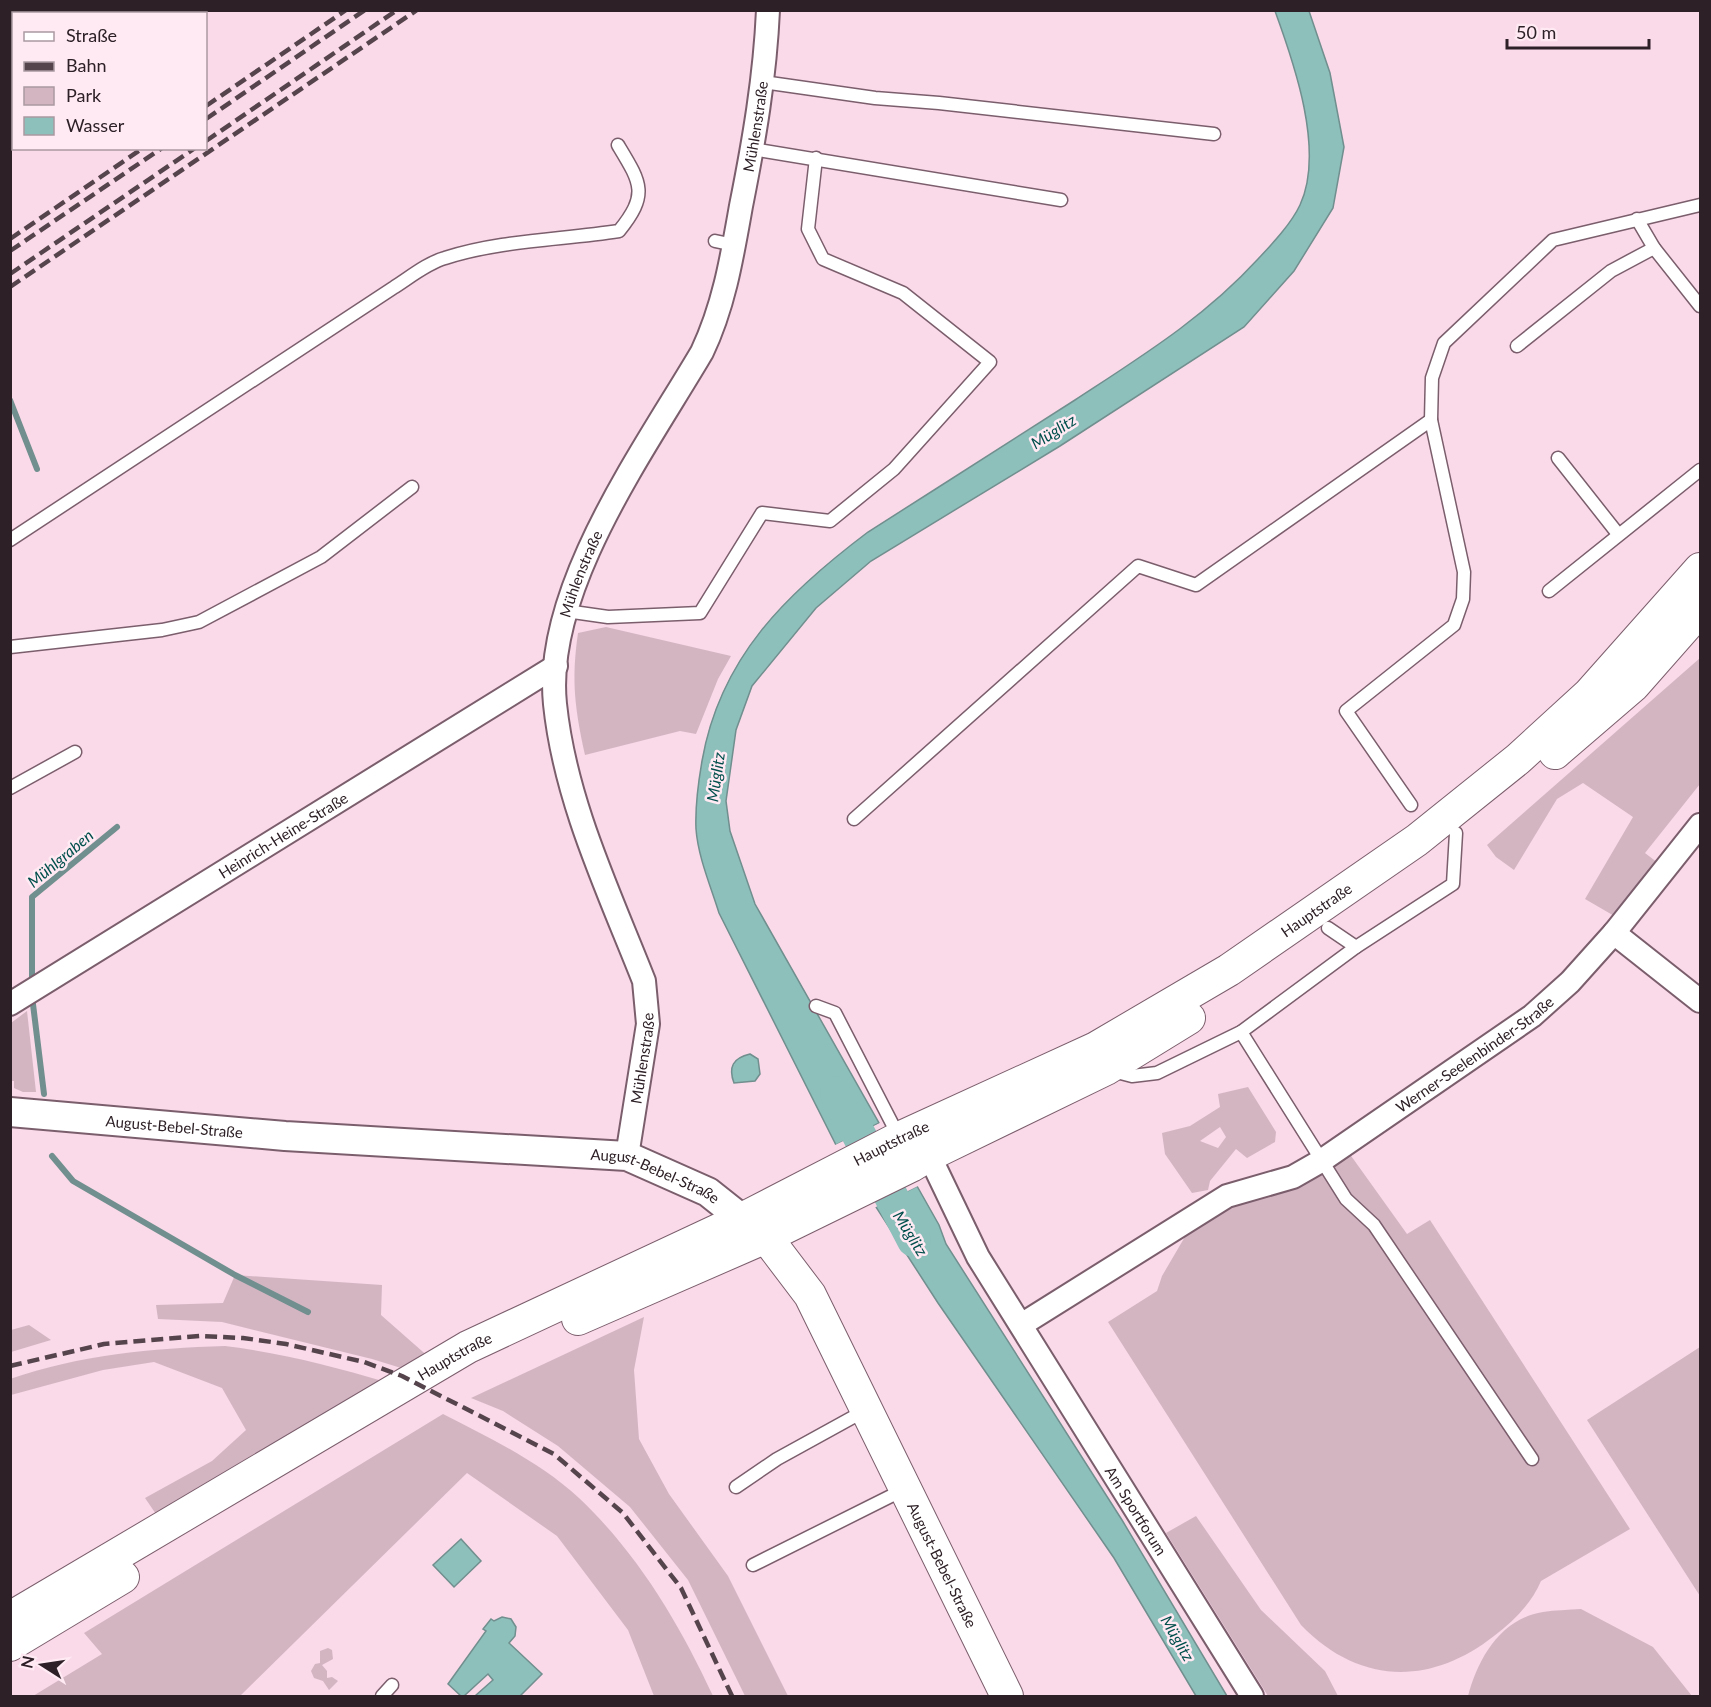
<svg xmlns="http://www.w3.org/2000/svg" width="1711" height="1707" viewBox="0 0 1711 1707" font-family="Lato,sans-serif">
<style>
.green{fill:#d3b5c2;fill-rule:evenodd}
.water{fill:#8dbfbb;stroke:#708f8e;stroke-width:1.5}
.pier{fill:#fad9e8}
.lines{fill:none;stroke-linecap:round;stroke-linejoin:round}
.stream{stroke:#708f8e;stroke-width:6}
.river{stroke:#8dbfbb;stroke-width:34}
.service-casing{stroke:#7b5e6c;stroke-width:15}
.minor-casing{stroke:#7b5e6c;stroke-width:26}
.tertiary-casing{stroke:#7b5e6c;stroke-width:32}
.secondary-casing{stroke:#7b5e6c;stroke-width:34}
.service{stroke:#fff;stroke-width:12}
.minor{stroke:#fff;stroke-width:22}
.tertiary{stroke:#fff;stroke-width:28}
.secondary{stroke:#fff;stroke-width:32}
.rail{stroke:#55444c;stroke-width:4.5;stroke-dasharray:12 6;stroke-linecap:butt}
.labels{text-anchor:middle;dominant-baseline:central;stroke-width:5;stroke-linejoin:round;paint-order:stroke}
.street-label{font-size:15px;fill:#2d2026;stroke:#ffeaf3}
.water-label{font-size:16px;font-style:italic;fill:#014f4c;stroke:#ffeaf3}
</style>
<rect width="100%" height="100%" fill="#fad9e8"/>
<g class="green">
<path d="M606,627L731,656L718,679L696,734L680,731L585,755C575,709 571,681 578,633Z"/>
<polygon points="1700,658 1700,784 1645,853 1658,863 1616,917 1585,899 1633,817 1583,783 1557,799 1514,870 1496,857 1487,845"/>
<polygon points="27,1011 36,1092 23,1092 14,1088 14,1081 11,1081 11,1023"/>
<path d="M1248,1087L1276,1132L1275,1142L1247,1158L1236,1149L1210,1181L1208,1190L1192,1193L1165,1154L1162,1133L1190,1126L1220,1107L1218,1094ZM1220,1127L1226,1137L1218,1148L1200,1141Z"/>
<path d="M1349,1153L1407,1234L1430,1220L1630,1529L1541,1581C1531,1604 1514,1621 1494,1636C1429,1687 1358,1684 1301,1625L1108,1322L1157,1291L1162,1276L1186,1235L1226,1207L1299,1188Z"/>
<polygon points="235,1275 382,1285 381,1315 431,1359 414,1372 372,1359 222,1322 158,1319 156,1305 223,1303"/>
<polygon points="644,1317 634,1370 639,1439 669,1494 728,1576 788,1696 745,1696 688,1580 630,1507 558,1446 503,1411 471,1398"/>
<polygon points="29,1325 51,1340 11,1352 11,1330"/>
<path d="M225,1346C281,1353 332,1366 386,1382L158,1517L145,1498L212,1461L246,1430L222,1388L154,1362L103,1370L11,1395L10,1379C80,1355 152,1348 225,1346Z"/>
<polygon points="1700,1347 1700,1596 1587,1420"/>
<path d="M443,1414C490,1438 540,1462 579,1498C638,1554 679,1623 713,1696H654L628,1630L557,1536L467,1473L240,1696H33L102,1654L84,1633Z"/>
<polygon points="1196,1516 1261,1610 1325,1671 1338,1696 1268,1696 1166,1533"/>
<path d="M1581,1609L1653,1647L1692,1696H1468C1478,1659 1500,1619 1543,1612C1555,1610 1568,1610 1581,1609Z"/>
<polygon points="328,1648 332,1650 333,1659 322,1665 327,1671 327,1678 332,1677 338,1681 329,1690 323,1681 314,1678 311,1671 315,1664 320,1663 320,1651"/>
</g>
<g class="water">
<path d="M1275,11H1309L1330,73L1344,147L1333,208L1294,271L1244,327L1060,446L871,561L816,608L752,686L736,730L726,801L730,831L755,904L879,1123L836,1145L719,913C711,887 698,857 696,829C695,806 698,784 702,761C720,657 787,593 868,532C937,488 1007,444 1075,400C1142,356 1204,318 1258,259C1273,243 1291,224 1300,205C1325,151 1294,63 1275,11Z"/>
<path d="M750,1054L758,1059L760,1074L755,1081L734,1083C728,1067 733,1058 750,1054Z"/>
<polygon points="917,1186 939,1225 946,1244 1122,1520 1227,1696 1196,1696 1114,1558 938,1303 876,1207"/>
<polygon points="461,1539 481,1561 454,1587 433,1565"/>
<polygon points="502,1617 511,1619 516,1627 515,1636 509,1643 542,1674 520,1696 475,1696 493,1680 488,1674 464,1696 461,1696 448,1684 486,1631 483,1629 491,1619 494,1621"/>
</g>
<g class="pier">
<polygon points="882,1122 881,1126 837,1148 833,1146"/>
<polygon points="916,1184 920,1185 874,1208 875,1204"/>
</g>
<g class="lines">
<g class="stream">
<polyline points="10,400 37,469"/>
<polyline points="32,983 32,897 117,827"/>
<polyline points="32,996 44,1094"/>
<polyline points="52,1156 73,1181 235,1275 308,1312"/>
</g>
<polyline class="river" points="837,1093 914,1240"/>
<g class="service-casing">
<g id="service">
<polyline points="168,10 191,13 195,10"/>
<polyline points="763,82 875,98 939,103 1214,134"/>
<polyline points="752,149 1061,200"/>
<polyline points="1637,219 1654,248 1700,306"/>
<polyline points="715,241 734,245"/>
<polyline points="1517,346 1611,271 1654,248"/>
<polyline points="1558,458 1618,534"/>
<path d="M10,540L393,288C409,278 427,263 445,258C501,240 561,240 619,231C649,194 641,183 618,145"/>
<polyline points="1549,591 1700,470"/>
<polyline points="566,611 608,617 700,613 762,513 830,521 894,469 990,362 903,293 823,259 808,229 816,158"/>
<polyline points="10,647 162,630 199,622 321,557 412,487"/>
<polyline points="10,788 75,752"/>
<polyline points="1411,805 1346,711 1454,625 1463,599 1464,572 1431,420 1432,378 1444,343 1553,240 1700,205"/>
<polyline points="854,819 1138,566 1196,585 1431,420"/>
<polyline points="1328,928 1356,947"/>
<polyline points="816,1006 835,1013 899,1137"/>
<polyline points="1241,1032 1346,1199 1374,1225 1532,1459"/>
<polyline points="1113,1071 1132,1076 1157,1073 1241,1032 1356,947 1453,884 1456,833"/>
<polyline points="736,1487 777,1459 866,1410"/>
<polyline points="753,1565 905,1489"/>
<polyline points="382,1696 392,1685"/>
</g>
</g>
<g class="minor-casing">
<g id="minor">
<polyline points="1614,933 1700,1001"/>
<path id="s1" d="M10,1004L556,666"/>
<path id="s2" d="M929,1155L978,1257L1252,1696"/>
<path id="s3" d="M627,1156L648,1024L644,981C609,892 565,801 555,704C543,589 645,449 702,352C724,306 732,257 741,206C754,141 765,77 768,10"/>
<path id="s4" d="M1021,1325L1227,1196L1293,1177L1321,1161L1532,1016L1570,982L1614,933L1700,825"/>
</g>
</g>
<g class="tertiary-casing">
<g id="tertiary">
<path id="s5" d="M10,1112L285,1136L627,1156L708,1192L742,1219"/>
</g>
</g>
<g class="secondary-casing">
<g id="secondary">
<polyline points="1555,753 1634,685 1700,610"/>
<path id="s6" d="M750,1224L766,1237L810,1295L1007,1696"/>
<polyline points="578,1319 766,1237 911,1166 929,1155 1106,1069 1189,1018"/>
<path id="s7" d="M10,1618L468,1347L742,1219L897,1139L1096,1048L1229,970L1417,840L1518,759L1589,694L1700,569"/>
<polyline points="10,1645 123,1577"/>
</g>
</g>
<use href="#service" class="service"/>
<use href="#minor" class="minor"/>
<use href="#tertiary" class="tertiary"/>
<use href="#secondary" class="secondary"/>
<g class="rail">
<polyline points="206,106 346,10"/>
<polyline points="206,119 365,10"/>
<polyline points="206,141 397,10"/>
<polyline points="10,239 143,148"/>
<polyline points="10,251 162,148"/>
<polyline points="10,274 195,148"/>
<polyline points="10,287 417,10"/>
<polyline points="10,1366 104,1344 200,1336 243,1338 286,1344 364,1362 402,1376 554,1454 623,1513 681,1588 732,1696"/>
</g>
</g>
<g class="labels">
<g class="street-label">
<text stroke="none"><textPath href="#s3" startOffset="1089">Mühlenstraße</textPath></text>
<text stroke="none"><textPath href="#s3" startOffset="603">Mühlenstraße</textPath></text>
<text stroke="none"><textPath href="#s1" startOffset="321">Heinrich-Heine-Straße</textPath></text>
<text stroke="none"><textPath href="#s7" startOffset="1488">Hauptstraße</textPath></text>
<text stroke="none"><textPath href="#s4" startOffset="531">Werner-Seelenbinder-Straße</textPath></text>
<text stroke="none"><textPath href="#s3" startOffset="99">Mühlenstraße</textPath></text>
<text stroke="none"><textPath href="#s5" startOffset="165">August-Bebel-Straße</textPath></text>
<text stroke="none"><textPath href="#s7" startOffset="1002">Hauptstraße</textPath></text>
<text stroke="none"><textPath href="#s5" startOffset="651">August-Bebel-Straße</textPath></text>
<text stroke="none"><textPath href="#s7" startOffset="516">Hauptstraße</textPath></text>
<text stroke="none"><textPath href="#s2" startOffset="412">Am Sportforum</textPath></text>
<text stroke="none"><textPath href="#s6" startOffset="394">August-Bebel-Straße</textPath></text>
</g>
<g class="water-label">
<text transform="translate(1053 431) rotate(-32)">Müglitz</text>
<text transform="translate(715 777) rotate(-82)">Müglitz</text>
<text transform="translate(60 858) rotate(-40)">Mühlgraben</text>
<text transform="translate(911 1233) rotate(58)">Müglitz</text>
<text transform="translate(1178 1638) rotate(60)">Müglitz</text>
</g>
</g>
<rect width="1711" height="1707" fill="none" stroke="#2d2026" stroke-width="24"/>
<rect x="12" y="12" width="195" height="138" fill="#ffeaf3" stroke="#ab99a1" stroke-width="1.5"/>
<rect x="24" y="32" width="30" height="9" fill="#ffffff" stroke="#ab99a1" stroke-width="1.5"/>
<text x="66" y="42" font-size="18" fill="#2d2026">Straße</text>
<rect x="24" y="62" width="30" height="9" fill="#55444c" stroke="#ab99a1" stroke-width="1.5"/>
<text x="66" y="72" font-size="18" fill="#2d2026">Bahn</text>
<rect x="24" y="87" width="30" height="18" fill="#d3b5c2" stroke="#ab99a1" stroke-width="1.5"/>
<text x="66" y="102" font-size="18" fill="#2d2026">Park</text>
<rect x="24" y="117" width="30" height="18" fill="#8dbfbb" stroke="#ab99a1" stroke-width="1.5"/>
<text x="66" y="132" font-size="18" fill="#2d2026">Wasser</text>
<g transform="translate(42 1665) rotate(282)" stroke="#ffeaf3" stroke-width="4.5" paint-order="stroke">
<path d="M0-4.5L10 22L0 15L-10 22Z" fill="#2d2026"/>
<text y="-9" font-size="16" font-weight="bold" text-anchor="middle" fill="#2d2026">N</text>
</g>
<path d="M1507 39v9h142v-9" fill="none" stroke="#2d2026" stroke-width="3"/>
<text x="1516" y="39" font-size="18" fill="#2d2026" stroke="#ffeaf3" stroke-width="4.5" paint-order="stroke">50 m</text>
</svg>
